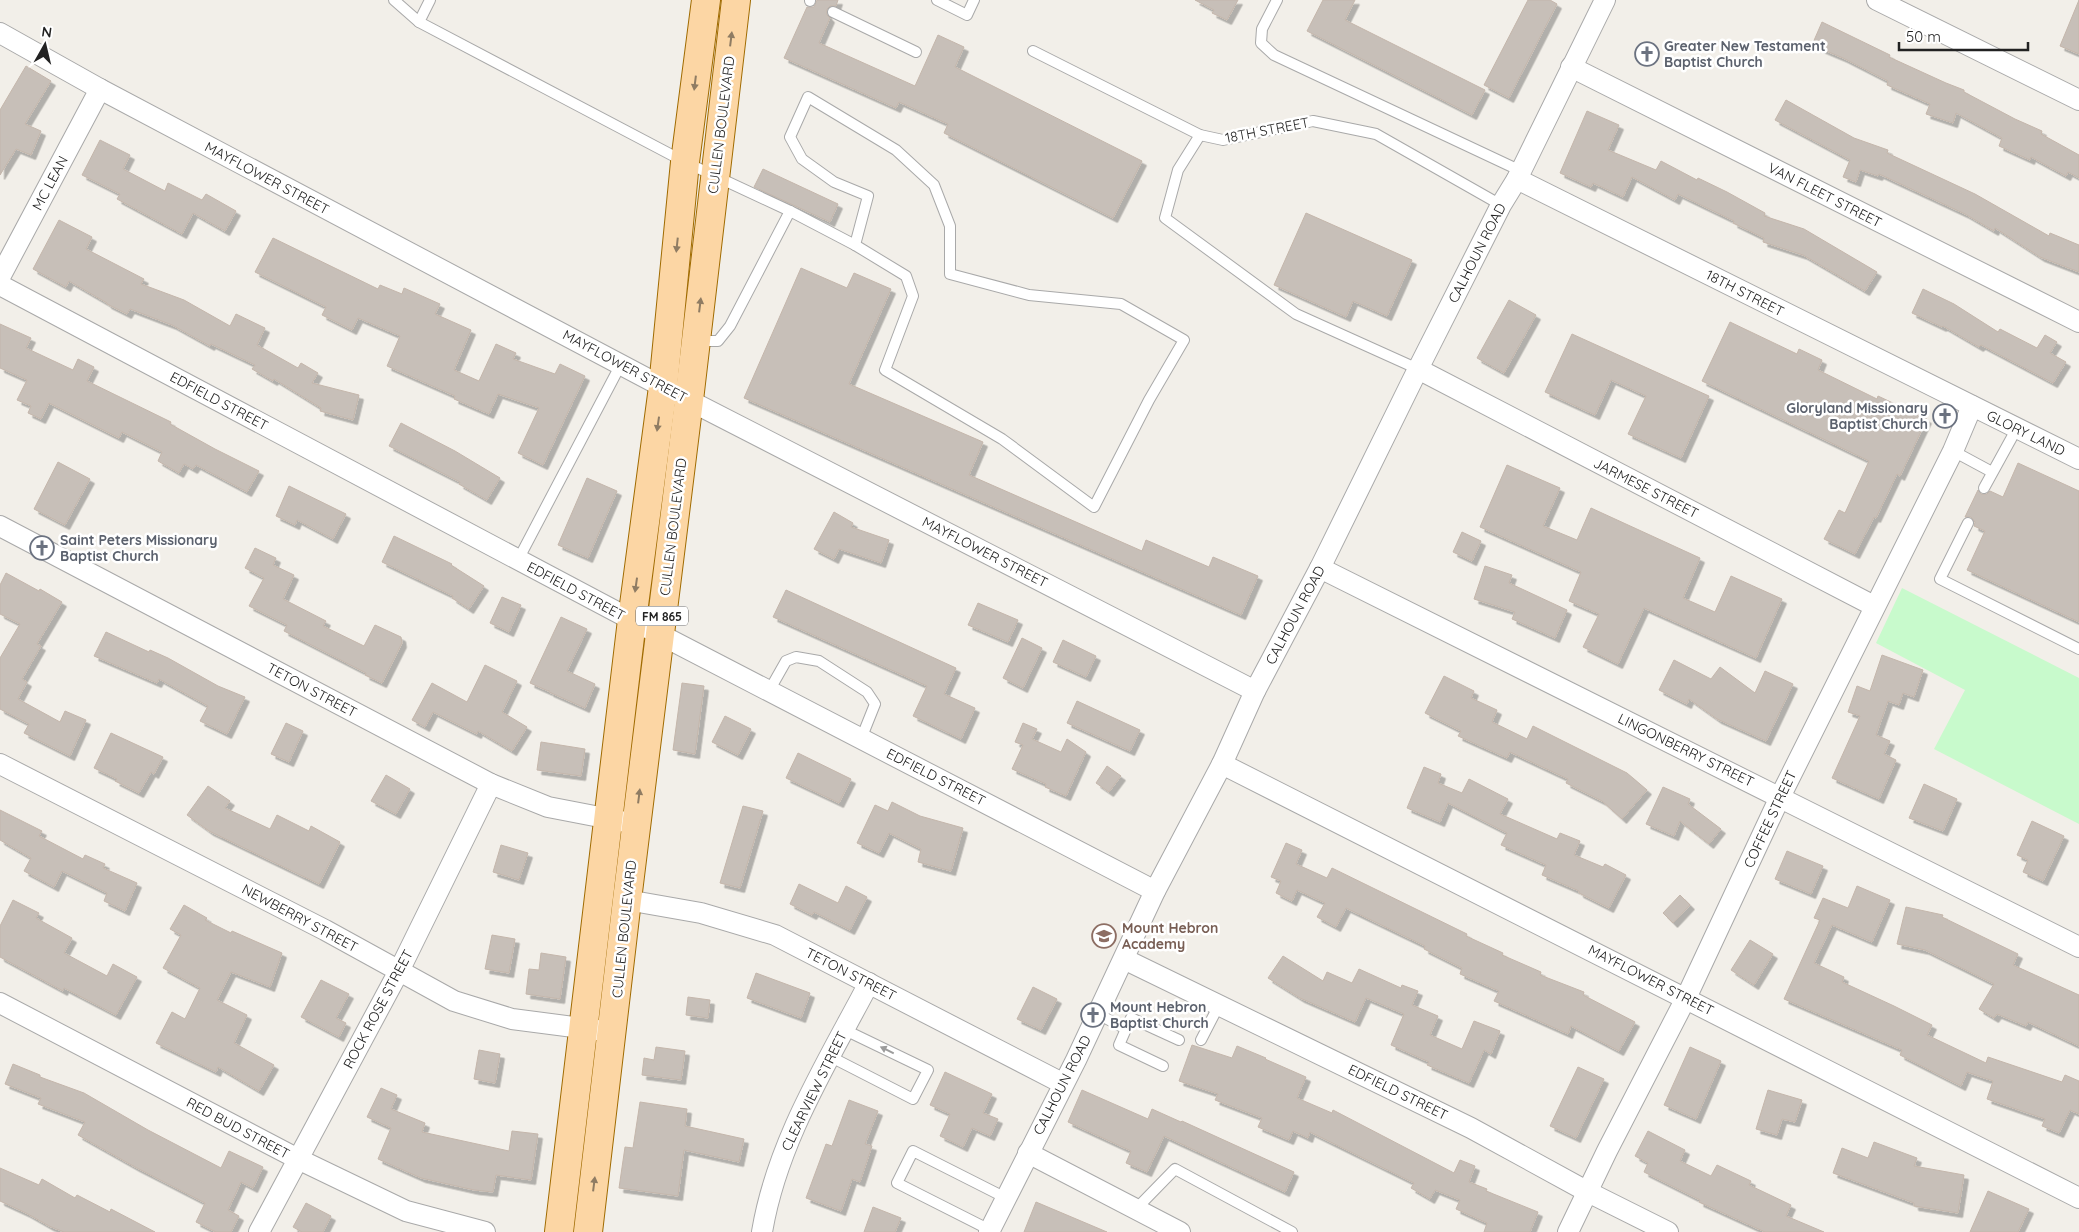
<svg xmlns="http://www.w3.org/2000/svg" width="2079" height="1232" viewBox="0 0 2079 1232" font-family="Quicksand,sans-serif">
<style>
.park{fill:#c8facc}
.building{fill:#c7bfb8;stroke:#c4b6ab;filter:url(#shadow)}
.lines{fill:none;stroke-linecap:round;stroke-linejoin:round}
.service-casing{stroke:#a9a9a9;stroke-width:12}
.minor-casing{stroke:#a9a9a9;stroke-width:22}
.primary-casing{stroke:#a06b00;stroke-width:30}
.service{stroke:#fff;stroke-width:10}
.minor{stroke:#fff;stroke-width:20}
.primary{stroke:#fcd6a4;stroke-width:28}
.oneway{fill:#8f7c63}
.oneway2{fill:#9c9c9c}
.labels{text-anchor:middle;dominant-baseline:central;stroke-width:5;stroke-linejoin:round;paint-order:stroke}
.shield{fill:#fff;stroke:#646464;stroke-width:1}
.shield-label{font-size:12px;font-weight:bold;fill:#222}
.worship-label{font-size:14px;font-weight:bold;fill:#5b616d;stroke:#fff;text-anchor:start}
.street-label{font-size:14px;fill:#222;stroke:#fff}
.education-label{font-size:14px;font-weight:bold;fill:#785e54;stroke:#fff;text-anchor:start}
</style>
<defs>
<filter id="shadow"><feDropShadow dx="4.5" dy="4.5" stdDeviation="0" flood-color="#0004"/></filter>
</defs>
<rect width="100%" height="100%" fill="#f2efe9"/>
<polygon class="park" points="1902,588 2079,678 2079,824 1934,749 1965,690 1876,643"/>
<g class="building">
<polygon points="817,0 838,0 836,6 830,6 827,9 827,15 830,18 819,43 915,86 938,35 964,47 955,67 1142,161 1113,218 944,133 948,124 899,102 896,108 784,58 807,7 814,7"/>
<polygon points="1195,0 1238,0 1227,20 1212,13 1214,10"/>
<polygon points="1323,0 1355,0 1345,20 1485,90 1472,115 1307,31"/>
<polygon points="1528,0 1550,0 1557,4 1509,98 1484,85"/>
<polygon points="2079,0 2079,54 2060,46"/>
<polygon points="1822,22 1890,55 1889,57 1946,83 1964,90 1964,92 2015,119 2042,131 2041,134 2079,155 2079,178 2068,172 2066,176 2031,157 2030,160 1999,146 2002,138 1956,113 1953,123 1926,114 1930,104 1887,85 1888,81 1843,58 1812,45"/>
<polygon points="26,66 51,81 25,124 41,131 31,155 16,149 0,175 0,110"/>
<polygon points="1786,100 1854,138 1888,150 1887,153 1975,194 2049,236 2050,233 2079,245 2079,272 2040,257 1995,228 1994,231 1965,214 1879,174 1878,176 1860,170 1856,182 1843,177 1850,160 1775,120"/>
<polygon points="1587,111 1619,125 1608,150 1656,170 1661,161 1697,180 1698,178 1727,192 1765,213 1764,216 1804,229 1877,272 1865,291 1803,255 1763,242 1764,238 1733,223 1734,221 1678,194 1675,200 1632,177 1623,197 1593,183 1591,187 1560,173"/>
<polygon points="100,140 130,155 123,169 165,191 168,183 202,200 206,194 236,211 225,231 193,213 182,234 117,199 120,194 82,175"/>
<polygon points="763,169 838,204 830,222 754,187"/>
<polygon points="1306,213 1412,260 1387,316 1353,301 1346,317 1274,285"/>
<polygon points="59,220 92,237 86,249 144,279 141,284 184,300 230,326 236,314 265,328 257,345 298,368 301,363 318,373 312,383 359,395 353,420 320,411 321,408 274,379 273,381 252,369 255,365 211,344 210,346 172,325 130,309 127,314 107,304 107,303 69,281 66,287 33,269"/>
<polygon points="273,238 378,289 380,285 402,294 404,288 440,304 435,314 471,330 454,370 479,381 496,344 516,353 513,359 555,374 560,364 585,376 543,465 518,453 539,408 498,394 489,414 454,399 455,396 387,366 400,336 358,318 352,330 322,315 326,307 255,272"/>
<polygon points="801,268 847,288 854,273 891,289 849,384 983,442 969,475 1142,551 1146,540 1209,567 1213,557 1258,576 1241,615 744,398"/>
<polygon points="1923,289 1954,304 1998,332 2000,329 2037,348 2045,335 2057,342 2050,353 2066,362 2053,383 1981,345 1979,347 1943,326 1942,327 1912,313"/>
<polygon points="1509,300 1536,315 1504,373 1477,358"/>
<polygon points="1730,322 1797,354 1799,349 1822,360 1818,370 1877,399 1878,396 1927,419 1900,476 1897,474 1876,518 1874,517 1855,554 1824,539 1839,510 1845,513 1869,461 1702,381"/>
<polygon points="0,324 31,338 26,348 73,370 78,359 94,367 87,381 171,422 170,424 215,449 259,471 247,492 196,465 193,469 184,464 179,473 158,461 162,452 122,432 119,438 49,403 41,419 28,413 31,406 17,400 27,380 0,368"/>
<polygon points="1572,334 1709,396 1681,458 1628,434 1646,396 1611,380 1595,415 1545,392"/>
<polygon points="401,423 455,451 500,478 487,500 459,484 460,482 389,446"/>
<polygon points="58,462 90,479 65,525 34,509"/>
<polygon points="2018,463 2079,491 2079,622 1967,570 1985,531 1974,526 1975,522 1971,517 1965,517 1978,490 1981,494 1987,494 1990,491 2003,497"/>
<polygon points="1507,465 1560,488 1543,526 1577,540 1591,508 1700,558 1683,598 1715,612 1731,576 1782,599 1756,658 1644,608 1618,664 1583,647 1599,614 1569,601 1581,572 1480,527"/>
<polygon points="587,478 617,491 588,558 558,545"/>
<polygon points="289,486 346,514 333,539 297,520 295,525 276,516"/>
<polygon points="834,512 853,523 851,527 889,540 881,563 839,549 834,559 814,549"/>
<polygon points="1462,532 1481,541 1472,561 1453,552"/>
<polygon points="394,536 452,564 451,565 484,586 469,609 452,598 453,596 382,562"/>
<polygon points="255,548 276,558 273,565 294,575 283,599 326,621 323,626 364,646 375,625 401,637 402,643 382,683 365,675 366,673 284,631 287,625 249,606 264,578 245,568"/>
<polygon points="1485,566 1512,575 1509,583 1567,610 1555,638 1512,619 1515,612 1474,599"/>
<polygon points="6,573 39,591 40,589 62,602 37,644 41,646 22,679 27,682 18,699 60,722 65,711 86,720 70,756 24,733 29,724 0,709 0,658 20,624 0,614 0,585"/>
<polygon points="786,590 956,668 944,694 975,708 961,739 913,716 927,686 773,617"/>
<polygon points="502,597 521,605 509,632 490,623"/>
<polygon points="978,603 1018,620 1008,642 968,625"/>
<polygon points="561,617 587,629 567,671 595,684 585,708 549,692 549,690 548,691 530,683"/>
<polygon points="106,632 149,652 150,650 168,658 218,686 245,697 227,734 200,721 208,706 159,679 157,683 94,656"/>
<polygon points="1022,638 1042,648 1023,688 1003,678"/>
<polygon points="1063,640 1096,656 1086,677 1053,662"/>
<polygon points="1882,655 1923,670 1914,697 1903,693 1899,705 1888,701 1876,735 1890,741 1884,754 1896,760 1879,799 1832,778 1860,716 1848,712 1857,686 1870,691"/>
<polygon points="1674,660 1711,679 1720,667 1755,693 1765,671 1793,684 1766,741 1717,719 1689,699 1687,704 1659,690"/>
<polygon points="485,665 517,681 502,712 527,727 512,751 478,731 477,734 433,712 425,727 412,720 432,683 467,702"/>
<polygon points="1444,676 1474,691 1471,698 1497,710 1492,722 1527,739 1533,726 1627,773 1647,790 1622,819 1602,801 1566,783 1568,779 1510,752 1507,758 1458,736 1461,731 1425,713"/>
<polygon points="682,683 704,686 695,754 673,750"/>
<polygon points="1077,701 1140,730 1130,751 1067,723"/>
<polygon points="725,716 751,729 738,755 712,742"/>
<polygon points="286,723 303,731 289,762 271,754"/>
<polygon points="1023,723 1037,729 1032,739 1061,752 1067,739 1086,752 1066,796 1045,787 1046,784 1012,769 1023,745 1015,742"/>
<polygon points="111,733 163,757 154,774 151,772 139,793 115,781 117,779 94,768"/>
<polygon points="541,742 585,749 581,776 537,770"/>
<polygon points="798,753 851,779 839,803 786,778"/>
<polygon points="1107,766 1121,776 1109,792 1096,783"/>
<polygon points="1424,767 1441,774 1438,783 1462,793 1469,779 1508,799 1500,814 1557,839 1560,833 1580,841 1574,855 1603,867 1605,864 1626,875 1609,908 1579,893 1579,891 1542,875 1546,865 1501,845 1507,833 1448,803 1440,822 1407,808"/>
<polygon points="386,775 410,789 396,814 371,801"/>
<polygon points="1924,784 1957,799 1943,831 1909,818"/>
<polygon points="208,786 230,801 225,808 270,829 277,815 309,831 311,826 340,842 319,884 209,831 187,815"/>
<polygon points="1663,787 1690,799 1688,804 1721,829 1709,844 1680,821 1674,836 1646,824"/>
<polygon points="892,802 920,816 963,828 951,871 918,862 921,849 889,833 879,853 857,843 875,805 888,811"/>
<polygon points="743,806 763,811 740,888 720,883"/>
<polygon points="0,810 42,831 39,836 83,859 85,855 105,864 103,868 137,883 125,911 104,901 107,893 62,871 54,887 24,871 31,858 0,840"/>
<polygon points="2032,821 2064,836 2043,881 2023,872 2028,860 2017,855"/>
<polygon points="1286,843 1302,850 1296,864 1327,878 1332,868 1467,934 1466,936 1503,953 1502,955 1541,972 1540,975 1584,992 1583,995 1635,1022 1619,1051 1571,1026 1568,1034 1494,1001 1499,991 1460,974 1462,968 1424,949 1425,946 1346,908 1336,927 1317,917 1325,903 1297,890 1292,901 1276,893 1281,881 1271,877"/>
<polygon points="501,845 528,853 519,880 493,872"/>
<polygon points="1787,851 1823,866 1811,894 1775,879"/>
<polygon points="799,884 838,903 846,886 867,897 850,930 814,912 812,915 790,904"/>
<polygon points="1857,886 1890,900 1872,942 1832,925 1814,963 1844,977 1842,982 1894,1006 1932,1025 1927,1035 1986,1063 1988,1057 2062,1082 2065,1075 2079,1081 2079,1114 2070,1110 2059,1133 2042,1126 2045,1119 1987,1099 1993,1081 1967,1072 1961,1086 1900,1055 1902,1050 1784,999 1820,920 1814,918 1823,898 1848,908"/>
<polygon points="1680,895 1690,905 1673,923 1663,913"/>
<polygon points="13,900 39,913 36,918 72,938 64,953 107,976 113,964 137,977 116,1015 64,988 63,991 0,957 0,926"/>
<polygon points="184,905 207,918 205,920 231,933 232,931 282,953 270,987 231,972 217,1000 247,1015 234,1043 274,1065 259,1091 218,1067 216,1072 156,1043 172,1012 185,1019 200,988 163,968 181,935 170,929"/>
<polygon points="1906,907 1943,915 1942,917 2018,954 2013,965 2079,995 2079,1046 2028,1022 2026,1026 1997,1014 1994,1018 1979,1009 1994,984 1925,950 1897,944"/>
<polygon points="492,935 515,939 509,973 485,969"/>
<polygon points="1750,940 1773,954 1754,985 1731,970"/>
<polygon points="541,953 566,957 560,999 526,994 529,969 539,970"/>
<polygon points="1283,956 1323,981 1327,972 1352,983 1359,969 1401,988 1402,985 1418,991 1412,1005 1438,1016 1430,1035 1462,1049 1474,1021 1500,1031 1491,1054 1484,1050 1469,1083 1427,1065 1429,1062 1391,1045 1404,1014 1366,998 1355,1022 1300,998 1268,978"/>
<polygon points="756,973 810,993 801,1018 747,998"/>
<polygon points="321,980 349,994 336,1018 346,1023 339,1037 301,1017"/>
<polygon points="1033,987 1057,999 1041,1030 1017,1019"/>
<polygon points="688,997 710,1000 708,1018 686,1015"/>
<polygon points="1192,1045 1232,1058 1237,1046 1266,1058 1265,1059 1306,1077 1297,1098 1332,1113 1333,1110 1454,1173 1460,1160 1475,1166 1469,1182 1487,1189 1486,1191 1538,1212 1530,1232 1484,1232 1487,1223 1456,1209 1460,1200 1435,1190 1430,1199 1411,1188 1414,1183 1310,1132 1308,1138 1293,1131 1289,1140 1258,1127 1262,1118 1215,1100 1218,1094 1179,1081"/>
<polygon points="656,1047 685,1051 681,1080 642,1075 644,1058 654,1060"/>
<polygon points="1690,1047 1721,1061 1696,1119 1664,1105"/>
<polygon points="479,1050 500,1054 495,1083 474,1079"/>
<polygon points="13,1064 40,1075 40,1077 84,1093 148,1130 221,1168 229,1151 263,1167 253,1188 241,1182 228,1210 239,1216 231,1232 216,1232 196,1222 205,1203 135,1167 78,1135 85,1122 38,1104 41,1098 5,1084"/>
<polygon points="1578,1067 1604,1079 1576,1138 1550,1126"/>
<polygon points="945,1072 992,1094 983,1113 998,1119 990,1136 972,1128 963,1147 940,1136 950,1114 930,1105"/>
<polygon points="381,1088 397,1095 391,1109 425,1123 422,1132 509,1151 512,1131 538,1134 531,1180 496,1175 493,1192 474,1190 421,1178 378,1159 391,1128 367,1117"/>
<polygon points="1082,1090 1148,1119 1152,1109 1181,1122 1182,1121 1294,1172 1285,1192 1164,1136 1147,1172 1126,1163 1131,1151 1068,1122"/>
<polygon points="1768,1090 1802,1100 1795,1122 1782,1119 1777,1135 1756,1129"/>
<polygon points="849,1100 878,1111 865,1144 872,1146 860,1182 852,1179 841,1211 806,1198 826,1144 832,1146"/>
<polygon points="640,1102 687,1109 685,1126 744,1139 739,1162 684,1150 678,1196 619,1188 625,1147 633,1148"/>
<polygon points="1648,1131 1685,1150 1680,1161 1711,1176 1717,1165 1751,1181 1749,1185 1791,1205 1786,1216 1824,1232 1765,1232 1699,1202 1700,1200 1644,1172 1648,1163 1635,1156"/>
<polygon points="1874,1142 1917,1158 1914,1166 1964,1175 1958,1213 1914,1206 1914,1203 1833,1173 1842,1148 1868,1158"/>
<polygon points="0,1168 39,1185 42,1179 75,1198 77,1195 110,1212 111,1209 155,1232 64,1232 49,1226 26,1213 0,1201"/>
<polygon points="1988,1191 2029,1209 2018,1232 1970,1232"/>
<polygon points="1036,1202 1107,1232 1024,1232"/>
<polygon points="306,1203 331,1216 323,1232 302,1232 293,1227"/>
<polygon points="873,1207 901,1218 895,1232 864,1232"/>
</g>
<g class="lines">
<g class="service-casing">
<g id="service">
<polyline points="394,0 419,22"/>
<polyline points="430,0 419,22 685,162 790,211 855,245"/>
<polyline points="810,0 810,1"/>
<polyline points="937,0 967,15 974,0"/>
<polyline points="1277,0 1262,29 1261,43 1274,55 1521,171"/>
<polyline points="833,12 916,52"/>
<polyline points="1033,51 1200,135 1223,140 1313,121 1376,134 1501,205"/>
<polygon points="808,97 896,150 934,185 950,226 950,274 1029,295 1121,304 1184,340 1149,400 1094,507 1002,439 885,370 913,296 906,276 855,245 868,196 834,182 802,159 790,137"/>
<polyline points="1200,135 1178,170 1165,218 1296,314 1418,369"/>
<polyline points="698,341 718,341 730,326 790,211"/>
<polyline points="1953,451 1992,472"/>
<polyline points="1984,488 2017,428"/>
<polyline points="1968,523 1940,579 2079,649"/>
<polyline points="518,560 621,364"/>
<polyline points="769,691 786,661 796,657 819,661 867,692 875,704 861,739"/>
<polyline points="1098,1014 1126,1029 1131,1018 1179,1040"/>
<polyline points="1126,1029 1119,1045 1163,1066"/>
<polyline points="1201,1040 1219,1005"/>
<polyline points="831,1057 913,1099 928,1070 845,1030"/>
<polyline points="1135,1210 1175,1169 1292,1232"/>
<polyline points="990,1230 897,1183 913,1151 1006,1198"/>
</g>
</g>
<g class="minor-casing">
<g id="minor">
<polyline points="1877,0 2079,100"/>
<polyline points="0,33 100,89 663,387 1255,691"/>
<polyline points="1571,67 2079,322"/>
<polyline points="1517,179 2079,459"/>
<polyline points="0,277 100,89"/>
<polyline points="0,285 632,620 1155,891"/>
<polyline points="1418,369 1874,606"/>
<polyline points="0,526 491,784 548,807 636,824"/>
<polyline points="1320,568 2079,947"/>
<polyline points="0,764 325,930 454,1001 512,1019 597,1030"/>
<polyline points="1222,764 2079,1198"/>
<polyline points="627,900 701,913 775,935 1062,1083"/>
<polyline points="1124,959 1471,1128 1588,1192 1668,1232"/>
<polyline points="0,1003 298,1159 406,1211 485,1232"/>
<polyline points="1028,1153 1180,1232"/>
<polyline points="259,1232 399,971 491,784"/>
<path d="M762,1232C777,1142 827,1063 869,983"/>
<polyline points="989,1232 1076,1060 1155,891 1222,764 1255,691 1320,568 1418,369 1501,205 1517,179 1605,0"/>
<polyline points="1568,1232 1607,1151 1686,998 1780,797 1953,451 1972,406"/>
</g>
</g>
<g class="primary-casing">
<g id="primary">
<polyline points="559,1232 632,620 663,387 685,162 706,0"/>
<polyline points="588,1232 627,900 689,400 736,0"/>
</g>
</g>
<use href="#service" class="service"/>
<use href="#minor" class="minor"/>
<use href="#primary" class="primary"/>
</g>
<defs><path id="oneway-solid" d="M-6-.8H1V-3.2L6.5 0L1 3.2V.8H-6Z" transform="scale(1.25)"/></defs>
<g class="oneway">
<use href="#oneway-solid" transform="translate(731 39) rotate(-83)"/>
<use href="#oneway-solid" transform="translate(695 83) rotate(97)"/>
<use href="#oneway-solid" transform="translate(677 245) rotate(96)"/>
<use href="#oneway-solid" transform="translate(700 305) rotate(-83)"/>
<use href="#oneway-solid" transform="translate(658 424) rotate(98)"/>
<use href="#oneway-solid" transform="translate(636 585) rotate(98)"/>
<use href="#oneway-solid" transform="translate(639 796) rotate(-83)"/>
<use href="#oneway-solid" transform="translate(594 1184) rotate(-83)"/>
</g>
<use class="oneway2" href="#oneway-solid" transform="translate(887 1050) rotate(-154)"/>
<defs>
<g id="church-ring" transform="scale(1.25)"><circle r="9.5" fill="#fff" stroke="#6b7280" stroke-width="1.5"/><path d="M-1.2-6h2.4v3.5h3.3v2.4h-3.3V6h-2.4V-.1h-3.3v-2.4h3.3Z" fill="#6b7280"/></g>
<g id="school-ring" transform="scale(1.25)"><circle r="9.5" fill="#fff" stroke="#8d6e63" stroke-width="1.5"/><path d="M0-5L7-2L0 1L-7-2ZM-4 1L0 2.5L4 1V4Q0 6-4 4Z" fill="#8d6e63"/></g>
</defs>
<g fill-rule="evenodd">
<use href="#church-ring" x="1647" y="54"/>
<use href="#church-ring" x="1945" y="416"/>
<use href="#church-ring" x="42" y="548"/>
<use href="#school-ring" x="1104" y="936"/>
<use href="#church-ring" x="1093" y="1015"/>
</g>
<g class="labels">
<rect class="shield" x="636" y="606.5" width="52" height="19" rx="4"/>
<g class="shield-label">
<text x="662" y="616">FM 865</text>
</g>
<g class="worship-label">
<text x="1664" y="46">Greater New Testament<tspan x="1664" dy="16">Baptist Church</tspan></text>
<text x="1928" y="408" text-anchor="end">Gloryland Missionary<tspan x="1928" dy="16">Baptist Church</tspan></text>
<text x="60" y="540">Saint Peters Missionary<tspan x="60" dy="16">Baptist Church</tspan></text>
<text x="1110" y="1007">Mount Hebron<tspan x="1110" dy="16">Baptist Church</tspan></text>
</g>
<g class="street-label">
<text transform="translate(721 125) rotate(-83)">CULLEN BOULEVARD</text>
<text transform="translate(1267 130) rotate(-11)">18TH STREET</text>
<text transform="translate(267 178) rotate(28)">MAYFLOWER STREET</text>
<text transform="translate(50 183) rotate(-62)">MC LEAN</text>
<text transform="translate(1825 195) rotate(27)">VAN FLEET STREET</text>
<text transform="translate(1477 253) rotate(-63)">CALHOUN ROAD</text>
<text transform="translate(1745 293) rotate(27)">18TH STREET</text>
<text transform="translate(625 366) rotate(28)">MAYFLOWER STREET</text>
<text transform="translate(219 401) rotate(28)">EDFIELD STREET</text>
<text transform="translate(2026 433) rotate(26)">GLORY LAND</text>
<text transform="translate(1646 488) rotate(27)">JARMESE STREET</text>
<text transform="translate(673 527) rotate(-83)">CULLEN BOULEVARD</text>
<text transform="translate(985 552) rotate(27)">MAYFLOWER STREET</text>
<text transform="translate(576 591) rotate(28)">EDFIELD STREET</text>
<text transform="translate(1295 615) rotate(-62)">CALHOUN ROAD</text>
<text transform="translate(312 690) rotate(28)">TETON STREET</text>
<text transform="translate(1686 750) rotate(26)">LINGONBERRY STREET</text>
<text transform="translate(936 777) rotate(27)">EDFIELD STREET</text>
<text transform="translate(1770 819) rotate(-65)">COFFEE STREET</text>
<text transform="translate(300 918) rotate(28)">NEWBERRY STREET</text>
<text transform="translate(624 929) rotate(-84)">CULLEN BOULEVARD</text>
<text transform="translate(851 974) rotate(27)">TETON STREET</text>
<text transform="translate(1651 980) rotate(27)">MAYFLOWER STREET</text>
<text transform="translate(378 1009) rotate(-62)">ROCK ROSE STREET</text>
<text transform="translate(1062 1085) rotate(-63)">CALHOUN ROAD</text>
<text transform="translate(814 1091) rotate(-64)">CLEARVIEW STREET</text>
<text transform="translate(1398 1092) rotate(26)">EDFIELD STREET</text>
<text transform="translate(238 1128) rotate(28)">RED BUD STREET</text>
</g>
<g class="education-label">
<text x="1122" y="928">Mount Hebron<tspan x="1122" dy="16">Academy</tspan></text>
</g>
</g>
<g transform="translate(45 45) rotate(8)" stroke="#ffffff" stroke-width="4" paint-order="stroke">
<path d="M0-4L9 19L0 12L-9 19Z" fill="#222222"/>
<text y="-8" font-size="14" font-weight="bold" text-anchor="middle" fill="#222222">N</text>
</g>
<path d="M1899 42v8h129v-8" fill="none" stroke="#222222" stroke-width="2.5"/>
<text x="1906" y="42" font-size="15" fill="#222222" stroke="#ffffff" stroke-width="4" paint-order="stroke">50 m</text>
</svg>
